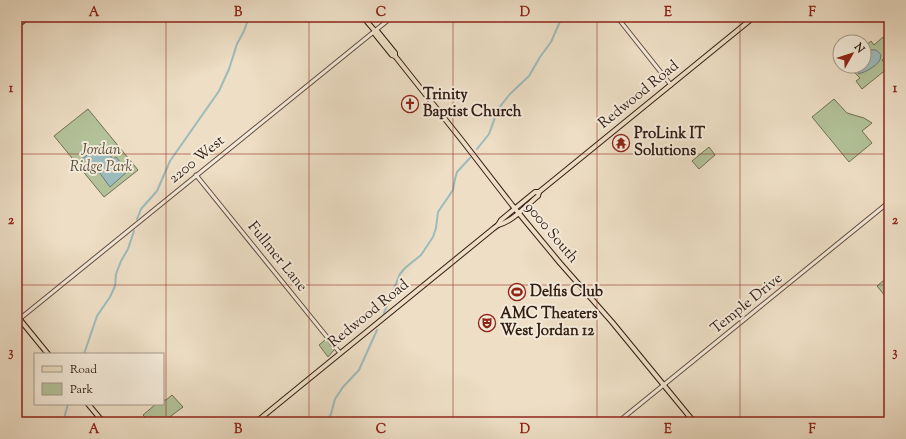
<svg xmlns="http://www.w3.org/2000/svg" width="906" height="439" viewBox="0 0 906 439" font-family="'Sorts Mill Goudy',serif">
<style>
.green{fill:#b3c299;stroke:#727057}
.water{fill:#9bbbbc;stroke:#717c79}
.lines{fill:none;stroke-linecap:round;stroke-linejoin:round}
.canal{stroke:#9bbbbc;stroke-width:2}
.minor-casing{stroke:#614d41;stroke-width:5}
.major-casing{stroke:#321d15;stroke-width:6}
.minor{stroke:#f3ead9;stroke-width:3}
.major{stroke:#eddec5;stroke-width:4}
.grid{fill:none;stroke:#8f2418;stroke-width:1;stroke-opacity:0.55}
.labels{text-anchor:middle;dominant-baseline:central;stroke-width:4;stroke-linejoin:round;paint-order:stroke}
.poi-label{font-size:15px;font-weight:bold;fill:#321d15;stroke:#f3ead9;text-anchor:start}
.street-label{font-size:15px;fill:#321d15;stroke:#f3ead9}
.park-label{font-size:15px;font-style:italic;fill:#594f3d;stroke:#f3ead9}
.neatline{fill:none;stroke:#8f2418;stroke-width:1.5}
.grid-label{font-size:13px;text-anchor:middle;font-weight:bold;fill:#8f2418}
</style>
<rect width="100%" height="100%" fill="#eddec5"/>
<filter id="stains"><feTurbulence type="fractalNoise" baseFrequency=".005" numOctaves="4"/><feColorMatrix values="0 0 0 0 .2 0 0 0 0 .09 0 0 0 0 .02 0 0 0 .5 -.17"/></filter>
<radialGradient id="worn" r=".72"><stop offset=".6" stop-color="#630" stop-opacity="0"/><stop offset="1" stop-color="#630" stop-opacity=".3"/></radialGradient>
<g class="green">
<polygon points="883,37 889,44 889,54 882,60 888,68 862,89 856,81 860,78 848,66 864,66 864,47 871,41 874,45"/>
<polygon points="834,99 847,113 864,118 872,123 862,131 872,143 849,162 812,117"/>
<polygon points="88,109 138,170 104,197 54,136"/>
<polygon points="709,147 715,155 699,169 692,161"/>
<polygon points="889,276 889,301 877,286"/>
<polygon points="326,339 334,350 328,357 319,345"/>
<polygon points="172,395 183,407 167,419 165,422 164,422 159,417 150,422 143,415 156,404 163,404 163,400 166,400"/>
</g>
<g class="water">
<path d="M871,50C876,49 878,51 881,55L880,60C875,67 866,72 858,74L861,68L855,66H864V57Z"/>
<polygon points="101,144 113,159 116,157 128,171 110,187 99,172 96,175 82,159"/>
</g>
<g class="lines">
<g class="canal">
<polyline points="477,149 489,134 498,109 510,94 529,76 540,57 551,42 562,17"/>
<polyline points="137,219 141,209 157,191 170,161 219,91 229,69 237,44 244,31 249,17"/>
<polyline points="384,313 400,274 405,268 421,255 433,237 436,228 438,212 453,190 455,179 457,172 470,158"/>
<polyline points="84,354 97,316 110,297 115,286 116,274 121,261 128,249 134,231"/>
<polyline points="63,422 68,404"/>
<polyline points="327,422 331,414 335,399 343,387 359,370 377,330"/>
</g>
<g class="minor-casing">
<g id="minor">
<polyline points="617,17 671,85"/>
<polyline points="196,175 340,353"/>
<polyline points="17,321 392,17"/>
<polyline points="618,422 889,202"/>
</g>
</g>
<g class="major-casing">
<g id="major">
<polyline points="363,17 375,31 378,32 395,53 395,56 464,143 512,205 560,263 612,322 694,422"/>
<polyline points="17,26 28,17"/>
<polyline points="375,31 375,34 392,55 395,56"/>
<path d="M498,225C512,222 527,205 538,196L539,192L555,179L754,17"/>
<polyline points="17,316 48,354"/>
<polyline points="88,404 103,422"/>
<polyline points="256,422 494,228 498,225 501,220 535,192 539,192"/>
</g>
</g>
<use href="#minor" class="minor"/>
<use href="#major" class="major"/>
</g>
<path class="grid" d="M166,17V422M309,17V422M453,17V422M597,17V422M740,17V422M17,154H889M17,285H889"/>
<defs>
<g id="church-ring" transform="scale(0.9)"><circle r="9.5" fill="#f3ead9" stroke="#8f2418" stroke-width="1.5"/><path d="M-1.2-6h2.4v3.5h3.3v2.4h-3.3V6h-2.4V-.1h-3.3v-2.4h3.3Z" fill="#8f2418"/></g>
<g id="temple-ring" transform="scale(0.9)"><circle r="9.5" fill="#f3ead9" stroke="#8f2418" stroke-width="1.5"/><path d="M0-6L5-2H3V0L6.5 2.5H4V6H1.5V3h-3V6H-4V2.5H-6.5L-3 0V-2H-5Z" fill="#8f2418"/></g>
<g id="stadium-ring" transform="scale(0.9)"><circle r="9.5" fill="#f3ead9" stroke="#8f2418" stroke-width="1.5"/><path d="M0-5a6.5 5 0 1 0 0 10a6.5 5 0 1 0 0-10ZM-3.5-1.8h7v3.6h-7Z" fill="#8f2418"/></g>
<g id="theatre-ring" transform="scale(0.9)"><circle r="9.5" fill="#f3ead9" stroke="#8f2418" stroke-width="1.5"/><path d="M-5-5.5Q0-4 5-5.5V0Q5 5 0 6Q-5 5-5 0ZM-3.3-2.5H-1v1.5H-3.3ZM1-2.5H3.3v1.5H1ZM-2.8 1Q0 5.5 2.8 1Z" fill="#8f2418"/></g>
</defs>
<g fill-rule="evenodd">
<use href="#church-ring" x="410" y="104"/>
<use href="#temple-ring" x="621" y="143"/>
<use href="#stadium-ring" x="517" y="292"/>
<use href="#theatre-ring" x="487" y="323"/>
</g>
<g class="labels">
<g class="poi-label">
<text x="423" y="95">Trinity<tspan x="423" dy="17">Baptist Church</tspan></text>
<text x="634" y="134">ProLink IT<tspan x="634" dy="17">Solutions</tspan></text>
<text x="530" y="292">Delfis Club</text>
<text x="500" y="314">AMC Theaters<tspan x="500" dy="17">West Jordan 12</tspan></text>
</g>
<g class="street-label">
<text transform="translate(639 95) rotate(-39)">Redwood Road</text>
<text transform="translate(197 160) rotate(-39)">2200 West</text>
<text transform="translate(551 233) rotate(50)">9000 South</text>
<text transform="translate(277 257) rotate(51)">Fullmer Lane</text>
<text transform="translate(747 304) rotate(-39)">Temple Drive</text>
<text transform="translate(369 314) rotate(-39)">Redwood Road</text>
</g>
<g class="park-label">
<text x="101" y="150">Jordan<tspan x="101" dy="17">Ridge Park</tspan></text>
</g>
</g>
<rect width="906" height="439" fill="none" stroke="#eddec5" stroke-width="44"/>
<rect x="34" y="353" width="130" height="52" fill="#f3ead9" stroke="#a6988b"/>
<rect x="42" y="366" width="20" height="6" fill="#eddec5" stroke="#a6988b"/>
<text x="70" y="373" font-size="12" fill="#321d15">Road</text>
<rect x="42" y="383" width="20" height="12" fill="#b3c299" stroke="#a6988b"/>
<text x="70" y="393" font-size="12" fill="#321d15">Park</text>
<g transform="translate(852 54) rotate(51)"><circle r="19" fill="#f3ead9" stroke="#a6988b"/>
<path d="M0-3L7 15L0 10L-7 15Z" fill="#8f2418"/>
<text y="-6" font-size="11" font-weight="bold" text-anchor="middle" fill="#321d15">N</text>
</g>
<rect x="22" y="22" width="862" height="395" class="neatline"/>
<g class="grid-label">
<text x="94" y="16">A</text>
<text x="238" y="16">B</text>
<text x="381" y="16">C</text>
<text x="525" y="16">D</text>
<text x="668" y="16">E</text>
<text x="812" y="16">F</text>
<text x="11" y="92">1</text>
<text x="895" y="92">1</text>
<text x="11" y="224">2</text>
<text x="895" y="224">2</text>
<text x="11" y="356">3</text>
<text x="895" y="356">3</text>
<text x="94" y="433">A</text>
<text x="238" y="433">B</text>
<text x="381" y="433">C</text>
<text x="525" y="433">D</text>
<text x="668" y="433">E</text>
<text x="812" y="433">F</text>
</g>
<rect width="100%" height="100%" filter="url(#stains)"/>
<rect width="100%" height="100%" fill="url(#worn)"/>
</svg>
